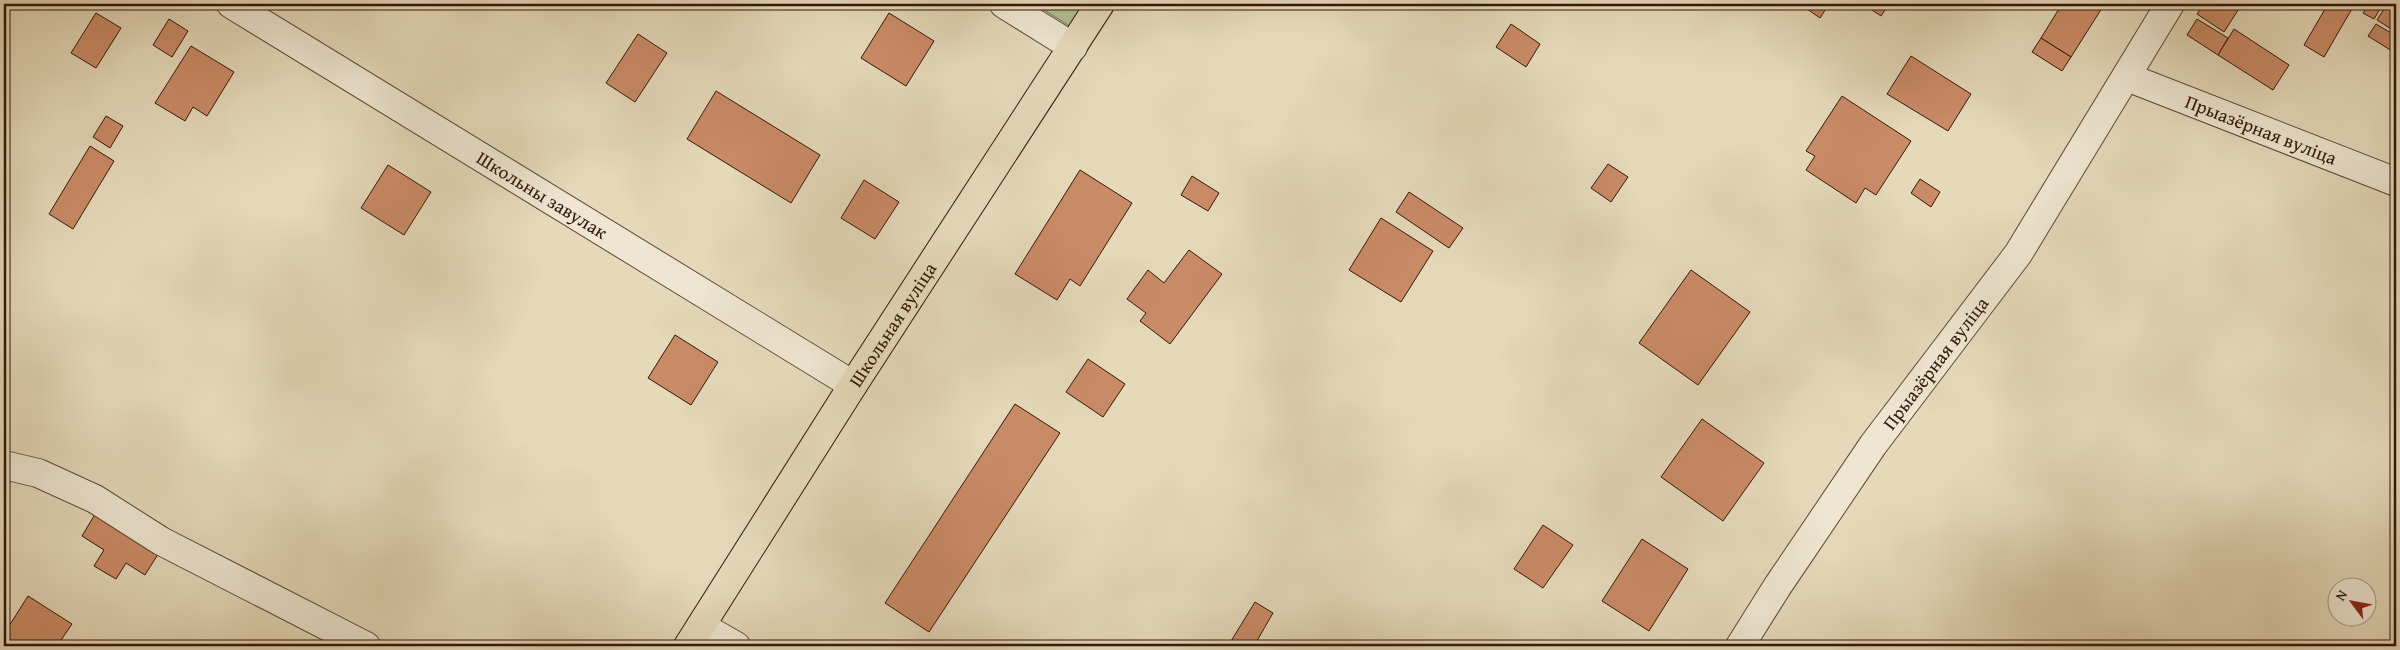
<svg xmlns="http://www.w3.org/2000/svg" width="2400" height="650" viewBox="0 0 2400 650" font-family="'Gentium Book Plus',serif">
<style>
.green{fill:#b0c093;stroke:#726c4d}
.building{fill:#ca8b67;stroke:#331707}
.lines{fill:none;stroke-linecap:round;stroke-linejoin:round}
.minor-casing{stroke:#604834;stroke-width:30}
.major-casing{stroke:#331707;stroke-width:30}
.minor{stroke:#eee6d2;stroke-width:28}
.major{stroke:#e5d9ba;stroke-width:28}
.labels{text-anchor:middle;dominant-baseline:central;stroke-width:4;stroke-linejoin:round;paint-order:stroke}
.street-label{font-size:19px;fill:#331707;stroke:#eee6d2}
</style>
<rect width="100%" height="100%" fill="#e5d9ba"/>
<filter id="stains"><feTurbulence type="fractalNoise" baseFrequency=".004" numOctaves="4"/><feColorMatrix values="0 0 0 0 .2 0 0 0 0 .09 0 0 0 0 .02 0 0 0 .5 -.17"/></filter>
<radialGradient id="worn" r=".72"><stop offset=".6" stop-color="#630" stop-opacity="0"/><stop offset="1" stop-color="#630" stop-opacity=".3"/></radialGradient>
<polygon class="green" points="1043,4 1092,4 1076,30 1041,8"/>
<g class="building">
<polygon points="1800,4 1829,4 1820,18"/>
<polygon points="1863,4 1889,4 1881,16"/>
<polygon points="2062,4 2095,4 2102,8 2071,57 2041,38"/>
<polygon points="2204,4 2242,4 2224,32 2197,14"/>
<polygon points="2328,4 2346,4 2353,7 2324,57 2304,45"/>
<polygon points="2369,4 2383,4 2374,19 2363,13"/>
<polygon points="2387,4 2396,4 2396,32 2377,20"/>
<polygon points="96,13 121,28 96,68 71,53"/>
<polygon points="889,13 934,41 906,86 861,58"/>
<polygon points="169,19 188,31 172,57 153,45"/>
<polygon points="2197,19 2228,38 2218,55 2187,35"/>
<polygon points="1511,24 1540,44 1526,67 1496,47"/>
<polygon points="2376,24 2396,36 2396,44 2392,51 2368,36"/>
<polygon points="2234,29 2289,65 2273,90 2218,55"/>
<polygon points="638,34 667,53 635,102 606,83"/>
<polygon points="2041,38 2071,57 2062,71 2032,52"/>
<polygon points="191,46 234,72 207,116 193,107 185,121 155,103"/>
<polygon points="1911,56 1971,94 1948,131 1887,94"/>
<polygon points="716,91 820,155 791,203 687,139"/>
<polygon points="1842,96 1911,141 1876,195 1865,188 1856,203 1806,170 1815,156 1806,151"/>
<polygon points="106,116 123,126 110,148 93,137"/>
<polygon points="90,146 114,161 73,229 49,214"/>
<polygon points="1608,164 1628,177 1611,202 1591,188"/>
<polygon points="388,165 431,192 404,235 361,208"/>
<polygon points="1080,170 1132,203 1080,286 1070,279 1057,300 1015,274"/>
<polygon points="1192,176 1219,193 1208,211 1181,195"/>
<polygon points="1920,179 1940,192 1931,207 1911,193"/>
<polygon points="864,180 899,202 875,239 841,218"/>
<polygon points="1409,192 1463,228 1449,248 1396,212"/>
<polygon points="1381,218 1433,251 1401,302 1349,270"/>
<polygon points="1189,250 1222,274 1170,344 1140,321 1146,313 1127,299 1148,270 1164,283"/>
<polygon points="1691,270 1750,312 1698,385 1639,343"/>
<polygon points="675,335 718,362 691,405 648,378"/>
<polygon points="1088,359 1125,384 1103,417 1066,392"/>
<polygon points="1015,404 1060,433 929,632 885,603"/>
<polygon points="1702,419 1764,463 1723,521 1661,477"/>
<polygon points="97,511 160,551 145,575 126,563 116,579 94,566 104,550 82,536"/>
<polygon points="1543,525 1573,545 1543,588 1514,569"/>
<polygon points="1642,539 1688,569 1649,631 1602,601"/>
<polygon points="28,596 72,624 57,646 4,646 4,634"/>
<polygon points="1255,602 1273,613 1254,646 1228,646"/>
</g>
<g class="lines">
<g class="minor-casing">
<g id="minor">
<path id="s1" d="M231,4L853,385"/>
<polyline points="1004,4 1073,47"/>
<path id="s2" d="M2127,77L2396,182"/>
<polyline points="4,465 38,473 95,499 161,541 366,646"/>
<polyline points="701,626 736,646"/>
<path id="s3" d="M1740,646L1777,587L1873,445L2018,254L2170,4"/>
</g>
</g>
<g class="major-casing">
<g id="major">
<path id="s4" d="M688,646L853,385L1100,4"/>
</g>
</g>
<use href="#minor" class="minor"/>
<use href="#major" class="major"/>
</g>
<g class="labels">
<g class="street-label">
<text stroke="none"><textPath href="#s2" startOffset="144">Прыазёрная вуліца</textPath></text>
<text stroke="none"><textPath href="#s1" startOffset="365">Школьны завулак</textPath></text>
<text stroke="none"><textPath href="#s4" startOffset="381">Школьная вуліца</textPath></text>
<text stroke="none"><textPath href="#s3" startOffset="344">Прыазёрная вуліца</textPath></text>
</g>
</g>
<rect width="2400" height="650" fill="none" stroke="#e5d9ba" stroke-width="20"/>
<rect x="5" y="5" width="2390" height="640" fill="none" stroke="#331707" stroke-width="2.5"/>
<rect x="10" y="10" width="2380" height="630" fill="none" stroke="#331707"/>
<g transform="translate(2352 602) rotate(302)"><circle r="24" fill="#eee6d2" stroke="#a39381"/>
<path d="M0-4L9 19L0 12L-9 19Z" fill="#8f2418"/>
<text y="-8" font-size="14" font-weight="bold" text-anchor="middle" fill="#331707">N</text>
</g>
<rect width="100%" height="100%" filter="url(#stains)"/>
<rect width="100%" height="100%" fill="url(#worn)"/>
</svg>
